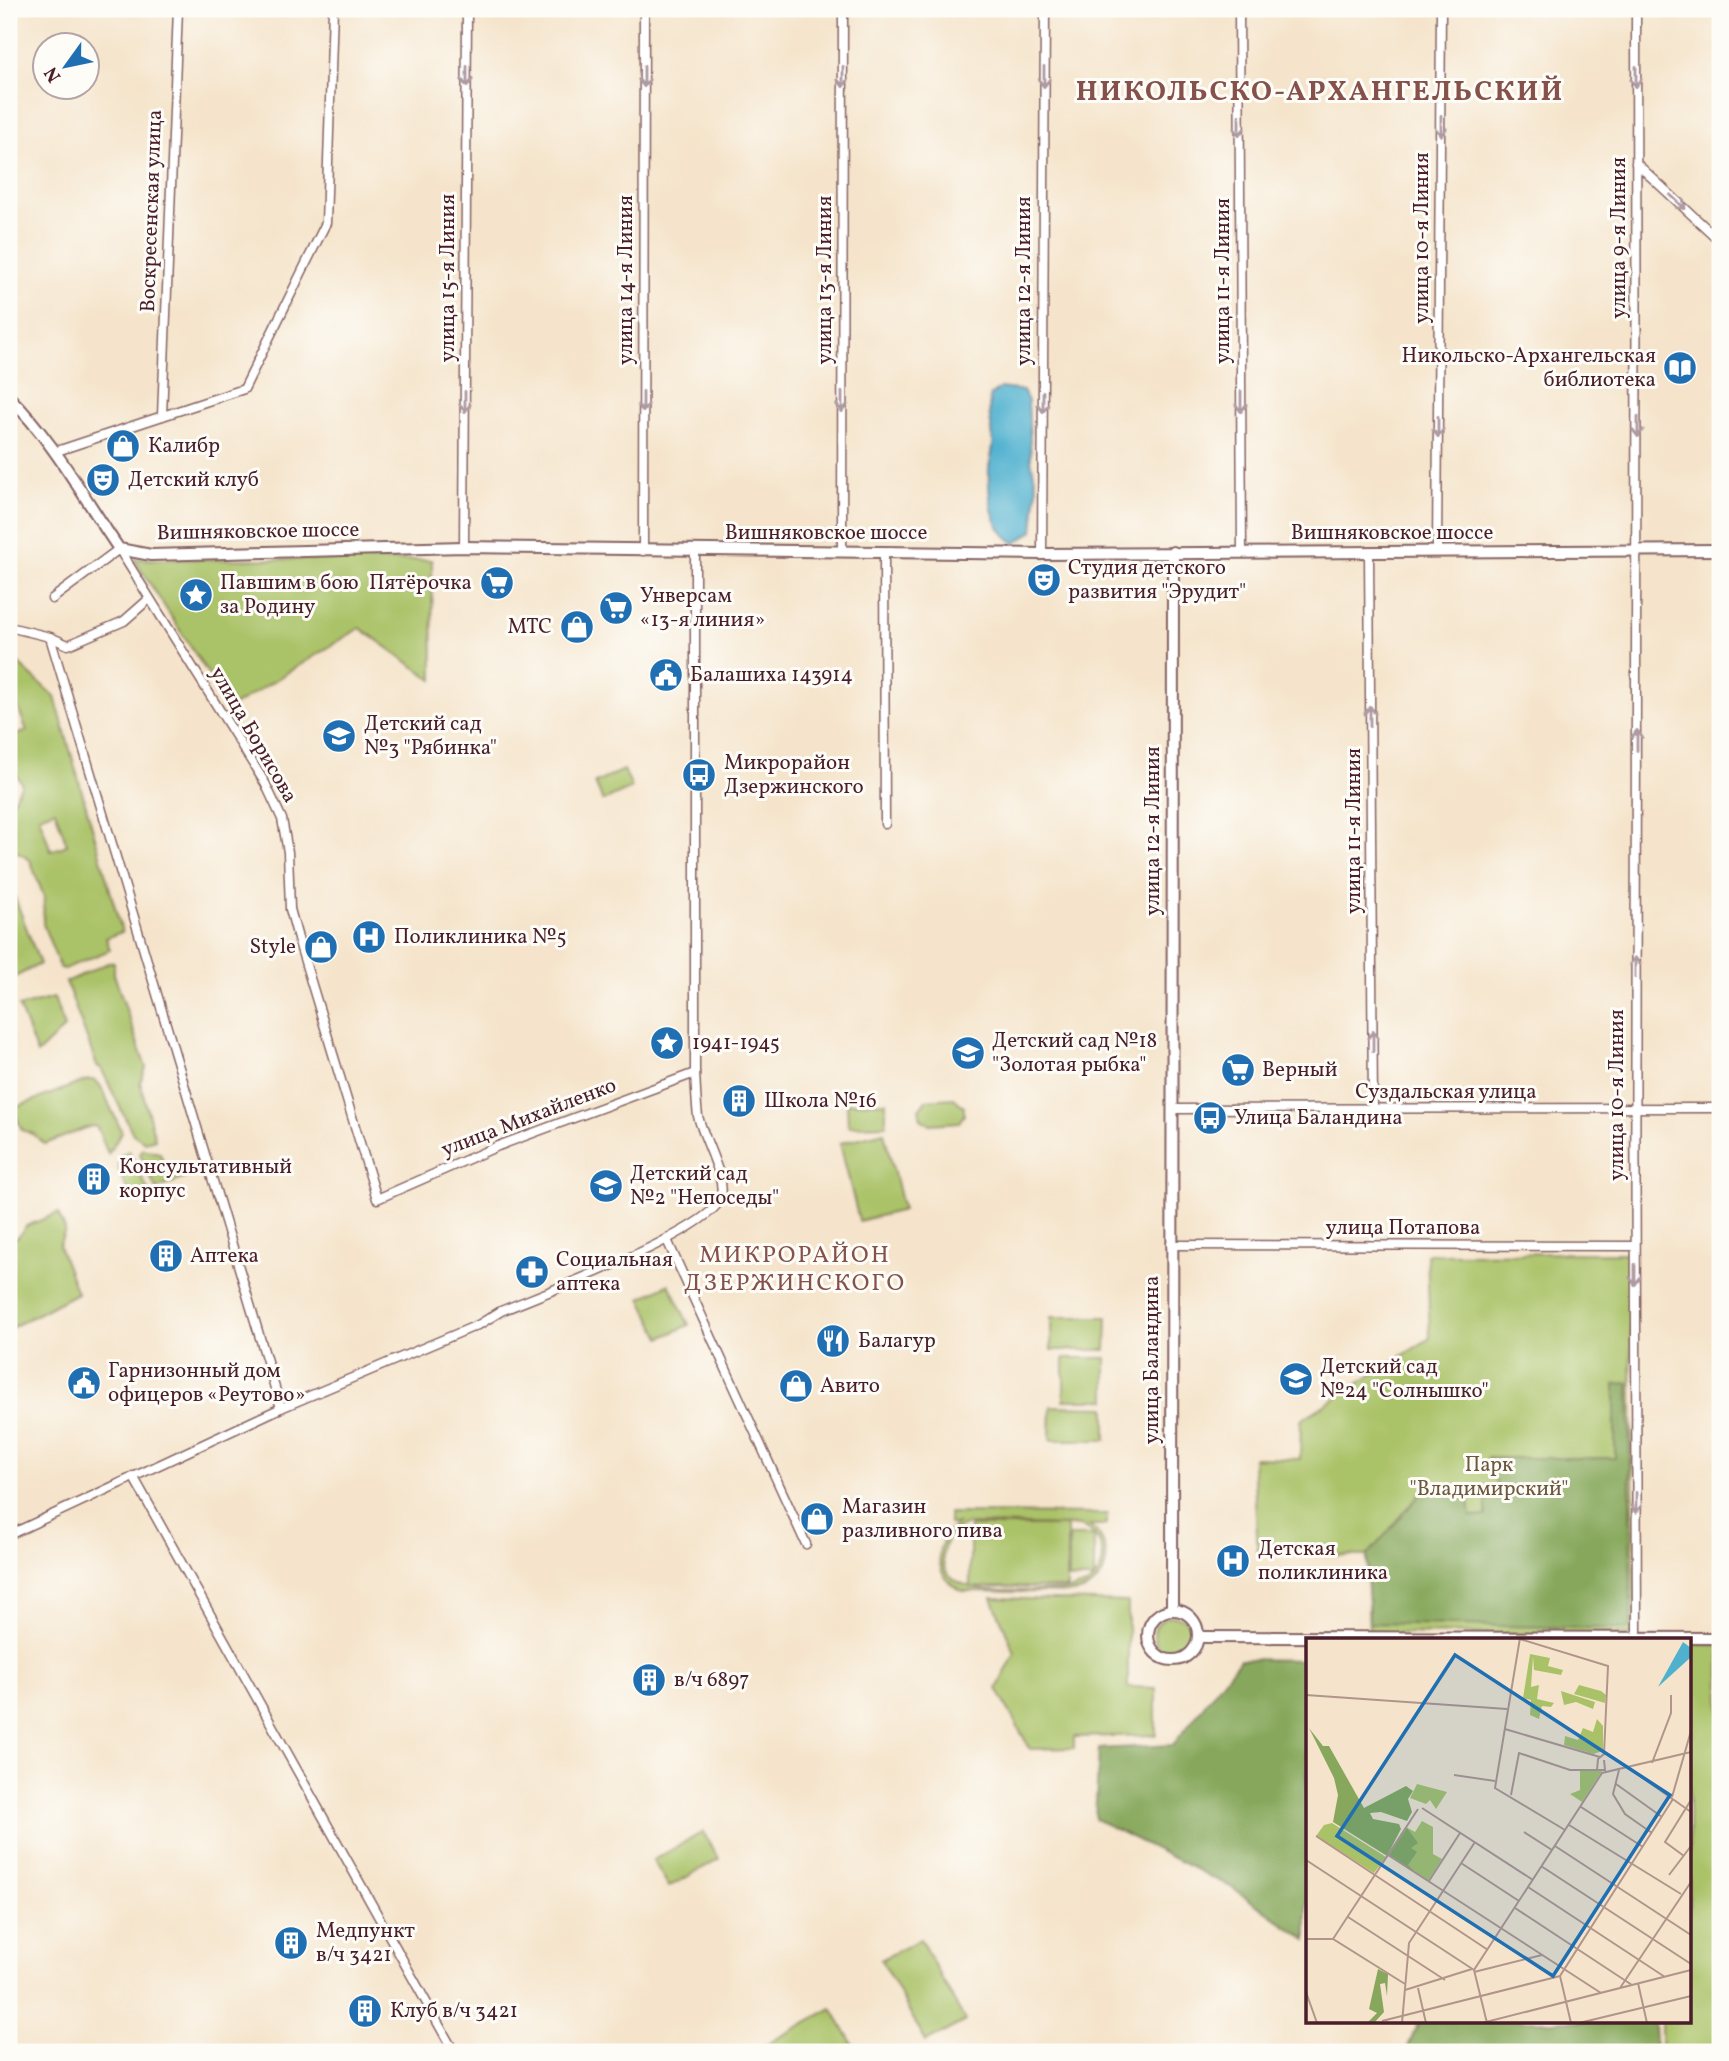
<svg xmlns="http://www.w3.org/2000/svg" width="1729" height="2061" viewBox="0 0 1729 2061" font-family="Vollkorn,serif">
<style>
.green{fill:#aac267;stroke:#7a7049;stroke-width:2;fill-rule:evenodd}
.forest{fill:#87a85c;stroke:#686444;stroke-width:2}
.water{fill:#50b1cf;stroke:#4d687d;stroke-width:2}
.lines{fill:none;stroke-linecap:round;stroke-linejoin:round}
.minor-casing{stroke:#866463;stroke-width:11}
.tertiary-casing{stroke:#866463;stroke-width:14}
.minor{stroke:#fff;stroke-width:8}
.tertiary{stroke:#fff;stroke-width:10}
.oneway{stroke:#ae9aa0}
.labels{text-anchor:middle;dominant-baseline:central;stroke-width:6;stroke-linejoin:round;paint-order:stroke}
.street-label{font-size:21px;fill:#4a1f2b;stroke:#fdfcf7}
.poi-label{font-size:21px;fill:#4a1f2b;stroke:#fdfcf7;text-anchor:start}
.park-label{font-size:21px;fill:#6c5840;stroke:#fdfcf7}
.quarter-label{font-size:24px;letter-spacing:2px;fill:#87514b;stroke:#fdfcf7}
.district-label{font-size:28px;font-weight:bold;letter-spacing:2px;fill:#87514b;stroke:#fdfcf7}
.inset-road{fill:none;stroke:#b1958b;stroke-width:2}
.view{fill:#1f6fb2;fill-opacity:0.15;stroke:#1f6fb2;stroke-width:3.5}
.inset-edge{fill:none;stroke:#4a1f2b;stroke-width:3.5}
</style>
<rect width="100%" height="100%" fill="#fdfcf7"/>
<filter id="ink" filterUnits="userSpaceOnUse"><feTurbulence type="fractalNoise" baseFrequency=".0143" numOctaves="2"/><feDisplacementMap in="SourceGraphic" scale="14" xChannelSelector="R" yChannelSelector="G"/><feConvolveMatrix kernelMatrix="1 2 1 2 8 2 1 2 1" color-interpolation-filters="sRGB"/></filter>
<filter id="wash" filterUnits="userSpaceOnUse"><feTurbulence type="fractalNoise" baseFrequency=".00686" numOctaves="4" result="noise"/><feDisplacementMap in="SourceGraphic" scale="28" xChannelSelector="R" yChannelSelector="G"/><feGaussianBlur stdDeviation="1.57" result="paint"/><feColorMatrix in="noise" values="0 0 0 0 0 0 0 0 0 0 0 0 0 0 0 0 0 1.4 0 .05"/><feComposite in="paint" operator="in"/></filter>
<g filter="url(#wash)">
<rect width="100%" height="100%" fill="#f5e4cb"/>
<g class="green">
<polygon points="134,559 432,560 433,680 360,628 230,708"/>
<path d="M9,655L55,697L122,932L106,938L110,950L64,969L60,968L43,924L44,897L30,860L18,852L9,853V807L22,784L15,773L9,772V731L11,737L27,731L13,695L9,696ZM55,810L67,845L51,851L39,816Z"/>
<polygon points="624,770 632,788 603,801 595,783"/>
<polygon points="12,890 40,964 9,980 9,891"/>
<polygon points="110,962 114,962 114,974 146,1068 140,1082 155,1139 145,1142 133,1134 101,1068 97,1066 66,982"/>
<polygon points="54,998 64,1028 37,1054 19,1007"/>
<polygon points="88,1080 95,1080 100,1085 122,1132 108,1154 97,1127 91,1126 45,1144 33,1134 22,1130 14,1111 16,1107"/>
<polygon points="954,1098 964,1107 964,1115 959,1122 930,1124 921,1119 919,1109 926,1100"/>
<polygon points="886,1102 886,1125 848,1126 847,1103"/>
<polygon points="884,1132 903,1210 859,1221 840,1143"/>
<polygon points="143,1149 160,1153 168,1177 193,1169 195,1174 156,1189 140,1154"/>
<polygon points="129,1151 149,1192 132,1200 119,1171 119,1157"/>
<polygon points="58,1213 65,1230 59,1246 77,1293 9,1329 9,1238 17,1238 26,1226"/>
<polygon points="1630,1253 1635,1635 1369,1633 1367,1556 1258,1553 1253,1458 1300,1459 1301,1420 1430,1338 1427,1254"/>
<polygon points="669,1284 689,1325 661,1338 641,1298"/>
<polygon points="1051,1317 1107,1317 1106,1350 1051,1350"/>
<rect x="1064" y="1358" width="42" height="42"/>
<polygon points="1051,1406 1106,1407 1106,1440 1050,1440"/>
<path d="M949,1513L1107,1514V1525H1089C1116,1545 1111,1585 1076,1593L962,1591C933,1577 932,1542 957,1524H949ZM970,1524L1081,1526C1103,1536 1110,1561 1094,1579V1536H1069V1579H1094L1087,1585L1071,1590C1040,1589 930,1605 944,1549C947,1535 957,1527 970,1524Z"/>
<polygon points="970,1526 1067,1526 1067,1588 970,1587"/>
<polygon points="992,1598 1128,1602 1128,1687 1156,1688 1156,1735 1074,1737 1074,1748 1030,1749 997,1689 1015,1653"/>
<circle cx="1173" cy="1635" r="19"/>
<polygon points="1689,1644 1720,1645 1720,2052 1661,2052 1661,2021 1689,2021"/>
<polygon points="703,1832 719,1859 669,1887 653,1860"/>
<polygon points="920,1939 965,2021 926,2042 881,1960"/>
<polygon points="832,2008 857,2052 767,2052 763,2046"/>
</g>
<g class="forest">
<polygon points="1629,1383 1631,1629 1369,1623 1367,1556 1422,1492 1468,1490 1471,1517 1486,1516 1486,1501 1495,1493 1497,1483 1489,1470 1488,1458 1615,1458 1615,1384"/>
<polygon points="1240,1659 1307,1660 1307,1940 1231,1887 1095,1819 1099,1749 1173,1745"/>
<polygon points="1419,2021 1654,2021 1655,2052 1406,2052"/>
</g>
<path class="water" d="M1000,388L1023,391L1028,401L1031,460L1037,488L1033,531L1015,543C990,528 988,495 989,468C990,459 994,449 993,440C992,424 987,413 990,396Z"/>
</g>
<g filter="url(#ink)">
<g class="lines">
<g class="minor-casing">
<g id="minor">
<polyline points="1239,9 1242,553"/>
<path d="M1636,9C1638,552 1633,1095 1637,1638"/>
<polyline points="9,117 10,9"/>
<polyline points="1636,163 1720,241"/>
<polyline points="162,416 178,9"/>
<polyline points="54,452 244,389 326,223 333,9"/>
<polyline points="464,547 467,9"/>
<polyline points="643,551 644,9"/>
<polyline points="842,551 843,9"/>
<polyline points="884,552 885,824"/>
<polyline points="1437,552 1441,9"/>
<polyline points="1369,553 1373,1109"/>
<polyline points="1042,554 1045,9"/>
<polyline points="52,599 119,549 265,783 282,819 288,852 290,909 299,942 377,1199 498,1146 695,1073"/>
<polyline points="9,627 50,637 68,645 124,621 149,599"/>
<polyline points="50,637 281,1408"/>
<polyline points="1172,1109 1720,1108"/>
<polyline points="667,1240 806,1544"/>
<polyline points="1171,1245 1634,1246"/>
<polyline points="133,1476 454,2052"/>
<path d="M9,1535L281,1408L480,1324L501,1311C539,1295 713,1231 721,1197C726,1177 703,1138 698,1116C696,1102 696,1087 695,1073V551"/>
</g>
</g>
<g class="tertiary-casing">
<g id="tertiary">
<path d="M9,397C53,440 84,498 119,549L151,555L464,547L1042,554L1720,550"/>
<circle cx="1173" cy="1635" r="25"/>
<polyline points="1172,1610 1173,552"/>
<polyline points="1198,1637 1720,1638"/>
</g>
</g>
<use href="#minor" class="minor"/>
<use href="#tertiary" class="tertiary"/>
</g>
<defs><path id="oneway-shaft" d="M-6 0H5M1.5-3L5.5 0L1.5 3" fill="none" stroke-width="1.6" stroke-linecap="round" stroke-linejoin="round" transform="scale(1.75)"/></defs>
<g class="oneway">
<use href="#oneway-shaft" transform="translate(467 77) rotate(90)"/>
<use href="#oneway-shaft" transform="translate(644 77) rotate(90)"/>
<use href="#oneway-shaft" transform="translate(843 77) rotate(90)"/>
<use href="#oneway-shaft" transform="translate(1044 77) rotate(90)"/>
<use href="#oneway-shaft" transform="translate(1636 77) rotate(90)"/>
<use href="#oneway-shaft" transform="translate(1239 126) rotate(90)"/>
<use href="#oneway-shaft" transform="translate(1441 126) rotate(90)"/>
<use href="#oneway-shaft" transform="translate(1678 202) rotate(43)"/>
<use href="#oneway-shaft" transform="translate(465 402) rotate(90)"/>
<use href="#oneway-shaft" transform="translate(643 402) rotate(90)"/>
<use href="#oneway-shaft" transform="translate(842 402) rotate(90)"/>
<use href="#oneway-shaft" transform="translate(1043 402) rotate(90)"/>
<use href="#oneway-shaft" transform="translate(1241 402) rotate(90)"/>
<use href="#oneway-shaft" transform="translate(1438 427) rotate(90)"/>
<use href="#oneway-shaft" transform="translate(1638 427) rotate(90)"/>
<use href="#oneway-shaft" transform="translate(1370 716) rotate(-90)"/>
<use href="#oneway-shaft" transform="translate(1637 740) rotate(-90)"/>
<use href="#oneway-shaft" transform="translate(1635 967) rotate(-90)"/>
<use href="#oneway-shaft" transform="translate(1373 1041) rotate(-90)"/>
<use href="#oneway-shaft" transform="translate(1635 1275) rotate(90)"/>
<use href="#oneway-shaft" transform="translate(1636 1503) rotate(90)"/>
</g>
</g>
<defs>
<g id="library-disc" transform="scale(1.75)"><circle r="9.5" fill="#1f6fb2" stroke="#fdfcf7"/><path d="M-6-4Q-3-5.5-.7-3.5V5Q-3 3-6 4ZM6-4Q3-5.5 .7-3.5V5Q3 3 6 4Z" fill="#fff"/></g>
<g id="shop-disc" transform="scale(1.75)"><circle r="9.5" fill="#1f6fb2" stroke="#fdfcf7"/><path d="M-5-2.5h2.3a2.7 3.5 0 0 1 5.4 0H5L5.5 6h-11ZM-1.5-2.5h3a1.5 2.3 0 0 0-3 0Z" fill="#fff"/></g>
<g id="theatre-disc" transform="scale(1.75)"><circle r="9.5" fill="#1f6fb2" stroke="#fdfcf7"/><path d="M-5-5.5Q0-4 5-5.5V0Q5 5 0 6Q-5 5-5 0ZM-3.3-2.5H-1v1.5H-3.3ZM1-2.5H3.3v1.5H1ZM-2.8 1Q0 5.5 2.8 1Z" fill="#fff"/></g>
<g id="supermarket-disc" transform="scale(1.75)"><circle r="9.5" fill="#1f6fb2" stroke="#fdfcf7"/><path d="M-6-5.5h2.5l.6 2H6L4.5 2H-2.5L-4.4-4H-6ZM-1.5 3.2a1.3 1.3 0 1 0 .1 0ZM3 3.2a1.3 1.3 0 1 0 .1 0Z" fill="#fff"/></g>
<g id="sight-disc" transform="scale(1.75)"><circle r="9.5" fill="#1f6fb2" stroke="#fdfcf7"/><path d="M0-6L1.8-2.2L6-1.7L2.9 1.2L3.7 5.4L0 3.3L-3.7 5.4L-2.9 1.2L-6-1.7L-1.8-2.2Z" fill="#fff"/></g>
<g id="civic-disc" transform="scale(1.75)"><circle r="9.5" fill="#1f6fb2" stroke="#fdfcf7"/><path d="M-.6-6.5H3V-4.5H.6V-3L4-1V1h2V6H-6V1h2V-1L-.6-3ZM-1.2 2.5V6h2.4V2.5Z" fill="#fff"/></g>
<g id="school-disc" transform="scale(1.75)"><circle r="9.5" fill="#1f6fb2" stroke="#fdfcf7"/><path d="M0-5L7-2L0 1L-7-2ZM-4 1L0 2.5L4 1V4Q0 6-4 4Z" fill="#fff"/></g>
<g id="bus-disc" transform="scale(1.75)"><circle r="9.5" fill="#1f6fb2" stroke="#fdfcf7"/><path d="M-5-6H5V4H4V6H2V4H-2V6H-4V4H-5ZM-3.5-4V0h7V-4ZM-3.5 1.2v1.5H-2V1.2ZM2 1.2v1.5H3.5V1.2Z" fill="#fff"/></g>
<g id="hospital-disc" transform="scale(1.75)"><circle r="9.5" fill="#1f6fb2" stroke="#fdfcf7"/><path d="M-5-5h3v3.5h4V-5h3V5h-3V1.5h-4V5h-3Z" fill="#fff"/></g>
<g id="building-disc" transform="scale(1.75)"><circle r="9.5" fill="#1f6fb2" stroke="#fdfcf7"/><path d="M-4-6H4V6H1V3H-1V6H-4ZM-2.5-4.3h1.7v1.8h-1.7ZM.8-4.3h1.7v1.8H.8ZM-2.5-1h1.7V.8h-1.7ZM.8-1h1.7V.8H.8Z" fill="#fff"/></g>
<g id="pharmacy-disc" transform="scale(1.75)"><circle r="9.5" fill="#1f6fb2" stroke="#fdfcf7"/><path d="M-2-6h4v4h4v4h-4v4h-4v-4h-4v-4h4Z" fill="#fff"/></g>
<g id="restaurant-disc" transform="scale(1.75)"><circle r="9.5" fill="#1f6fb2" stroke="#fdfcf7"/><path d="M-5-6h1v4h1v-4h1v4h1v-4h1v5L-1.5 .5V6h-2V.5L-5-1ZM5-6V6H3V1.5H1.5Q1.5-4 5-6Z" fill="#fff"/></g>
</defs>
<g fill-rule="evenodd">
<use href="#library-disc" x="1680" y="368"/>
<use href="#shop-disc" x="123" y="446"/>
<use href="#theatre-disc" x="103" y="480"/>
<use href="#theatre-disc" x="1044" y="580"/>
<use href="#supermarket-disc" x="497" y="583"/>
<use href="#sight-disc" x="196" y="595"/>
<use href="#supermarket-disc" x="616" y="608"/>
<use href="#shop-disc" x="577" y="627"/>
<use href="#civic-disc" x="666" y="675"/>
<use href="#school-disc" x="339" y="736"/>
<use href="#bus-disc" x="699" y="775"/>
<use href="#hospital-disc" x="369" y="937"/>
<use href="#shop-disc" x="321" y="947"/>
<use href="#sight-disc" x="667" y="1043"/>
<use href="#school-disc" x="968" y="1053"/>
<use href="#supermarket-disc" x="1238" y="1070"/>
<use href="#building-disc" x="739" y="1101"/>
<use href="#bus-disc" x="1210" y="1118"/>
<use href="#building-disc" x="94" y="1179"/>
<use href="#school-disc" x="606" y="1186"/>
<use href="#building-disc" x="166" y="1256"/>
<use href="#pharmacy-disc" x="532" y="1272"/>
<use href="#restaurant-disc" x="833" y="1341"/>
<use href="#school-disc" x="1296" y="1379"/>
<use href="#civic-disc" x="84" y="1383"/>
<use href="#shop-disc" x="796" y="1386"/>
<use href="#shop-disc" x="817" y="1519"/>
<use href="#hospital-disc" x="1233" y="1561"/>
<use href="#building-disc" x="649" y="1680"/>
<use href="#building-disc" x="291" y="1943"/>
<use href="#building-disc" x="365" y="2011"/>
</g>
<g class="labels">
<g class="street-label">
<text transform="translate(152 211) rotate(-88)">Воскресенская улица</text>
<text transform="translate(1422 238) rotate(-90)">улица 10-я Линия</text>
<text transform="translate(1619 238) rotate(-90)">улица 9-я Линия</text>
<text transform="translate(448 278) rotate(-90)">улица 15-я Линия</text>
<text transform="translate(626 280) rotate(-90)">улица 14-я Линия</text>
<text transform="translate(825 280) rotate(-90)">улица 13-я Линия</text>
<text transform="translate(1024 281) rotate(-90)">улица 12-я Линия</text>
<text transform="translate(1223 281) rotate(-90)">улица 11-я Линия</text>
<text transform="translate(258 532) rotate(-1)">Вишняковское шоссе</text>
<text x="826" y="533">Вишняковское шоссе</text>
<text x="1392" y="533">Вишняковское шоссе</text>
<text transform="translate(253 735) rotate(60)">улица Борисова</text>
<text transform="translate(1153 831) rotate(-90)">улица 12-я Линия</text>
<text transform="translate(1354 831) rotate(-90)">улица 11-я Линия</text>
<text x="1446" y="1092">Суздальская улица</text>
<text transform="translate(1617 1095) rotate(-90)">улица 10-я Линия</text>
<text transform="translate(529 1118) rotate(-21)">улица Михайленко</text>
<text x="1403" y="1228">улица Потапова</text>
<text transform="translate(1152 1360) rotate(-90)">улица Баландина</text>
</g>
<g class="poi-label">
<text x="1656" y="356" text-anchor="end">Никольско-Архангельская<tspan x="1656" dy="24">библиотека</tspan></text>
<text x="148" y="446">Калибр</text>
<text x="128" y="480">Детский клуб</text>
<text x="1068" y="568">Студия детского<tspan x="1068" dy="24">развития "Эрудит"</tspan></text>
<text x="220" y="583">Павшим в бою<tspan x="220" dy="24">за Родину</tspan></text>
<text x="472" y="583" text-anchor="end">Пятёрочка</text>
<text x="640" y="596">Унверсам<tspan x="640" dy="24">«13-я линия»</tspan></text>
<text x="552" y="627" text-anchor="end">МТС</text>
<text x="690" y="675">Балашиха 143914</text>
<text x="364" y="724">Детский сад<tspan x="364" dy="24">№3 "Рябинка"</tspan></text>
<text x="724" y="763">Микрорайон<tspan x="724" dy="24">Дзержинского</tspan></text>
<text x="394" y="937">Поликлиника №5</text>
<text x="296" y="947" text-anchor="end">Style</text>
<text x="992" y="1041">Детский сад №18<tspan x="992" dy="24">"Золотая рыбка"</tspan></text>
<text x="692" y="1043">1941-1945</text>
<text x="1262" y="1070">Верный</text>
<text x="764" y="1101">Школа №16</text>
<text x="1234" y="1118">Улица Баландина</text>
<text x="119" y="1167">Консультативный<tspan x="119" dy="24">корпус</tspan></text>
<text x="630" y="1174">Детский сад<tspan x="630" dy="24">№2 "Непоседы"</tspan></text>
<text x="190" y="1256">Аптека</text>
<text x="556" y="1260">Социальная<tspan x="556" dy="24">аптека</tspan></text>
<text x="858" y="1341">Балагур</text>
<text x="1320" y="1367">Детский сад<tspan x="1320" dy="24">№24 "Солнышко"</tspan></text>
<text x="108" y="1371">Гарнизонный дом<tspan x="108" dy="24">офицеров «Реутово»</tspan></text>
<text x="820" y="1386">Авито</text>
<text x="842" y="1507">Магазин<tspan x="842" dy="24">разливного пива</tspan></text>
<text x="1258" y="1549">Детская<tspan x="1258" dy="24">поликлиника</tspan></text>
<text x="674" y="1680">в/ч 6897</text>
<text x="316" y="1931">Медпункт<tspan x="316" dy="24">в/ч 3421</tspan></text>
<text x="390" y="2011">Клуб в/ч 3421</text>
</g>
<g class="park-label">
<text x="1489" y="1465">Парк<tspan x="1489" dy="24">"Владимирский"</tspan></text>
</g>
<g class="quarter-label">
<text x="795" y="1256">МИКРОРАЙОН<tspan x="795" dy="28">ДЗЕРЖИНСКОГО</tspan></text>
</g>
<g class="district-label">
<text x="1320" y="92">НИКОЛЬСКО-АРХАНГЕЛЬСКИЙ</text>
</g>
</g>
<g transform="translate(1306 1638)">
<rect width="385" height="385" fill="#f5e4cb"/>
<path d="M224,16L244,20L242,28L257,32L255,37L228,32L227,19L225,49L233,47L231,61L248,65L245,69L236,68L233,81L224,77L225,62L217,60ZM273,47L295,53L300,57L299,65L268,56ZM255,53L289,64L287,71L270,64L258,67ZM291,81L297,88V113L287,116L258,107L259,98L272,102L277,90L287,94ZM274,133H296L276,164L264,156L274,152ZM111,146L141,154L130,171L124,162L120,166L104,160ZM116,183L127,189V216L136,221L122,243L82,217L100,189L109,194ZM26,185L80,219L68,235L10,198L18,187Z" fill="#aac267"/>
<path d="M3,90L17,108H23L58,170L100,148L107,153L102,161L106,174L101,183L75,174L64,175L67,181L93,186L95,191L81,218L27,184L32,157L28,140ZM101,190L112,205L105,210L111,214L102,227L109,234L83,217ZM72,331L82,336L81,358L79,345L74,346L78,374L68,385H61L71,375L63,371Z" fill="#87a85c"/>
<path d="M377,4L385,10V19L352,49Z" fill="#50b1cf"/>
<path class="inset-road" d="M214,0L189,150L259,192M214,1L302,28L298,116L292,121L291,132M0,57L201,71M199,91L294,119M346,125L365,75V57M324,131L385,174M313,132L307,156L319,176L346,195M148,137L189,143M310,146L356,179M205,157L213,115L264,132H299L298,122M366,159L385,93M275,169L337,209M116,170L227,242M263,187L375,256M218,194L246,212M10,198L182,312M249,208L385,297M82,217L295,355M378,218L359,204L385,162M0,222L168,332M155,225L213,263M235,228L385,326M363,237L385,208M123,243L154,195M222,249L359,339M209,270L326,347M42,279L139,342M0,301H27L99,346M27,301L112,171M168,334L236,317M332,345L341,385M112,350L120,385M314,350L385,244M99,352L166,331M0,354L11,385M76,383L254,338M96,385L103,305L169,204M176,385L385,332M181,385L168,332L296,135L385,114M265,385L254,338L367,161M273,385L385,358"/>
<path class="view" d="M149,17L364,157L247,338L31,198Z"/>
<rect width="385" height="385" class="inset-edge"/>
</g>
<rect width="1729" height="2061" fill="none" stroke="#fdfcf7" stroke-width="35"/>
<g transform="translate(66 66) rotate(237)"><circle r="33" fill="#fdfcf7" stroke="#b5a4a5" stroke-width="2"/>
<path d="M0-5L12 26L0 18L-12 26Z" fill="#1f6fb2"/>
<text y="-10" font-size="19" font-weight="bold" text-anchor="middle" fill="#4a1f2b">N</text>
</g>
</svg>
